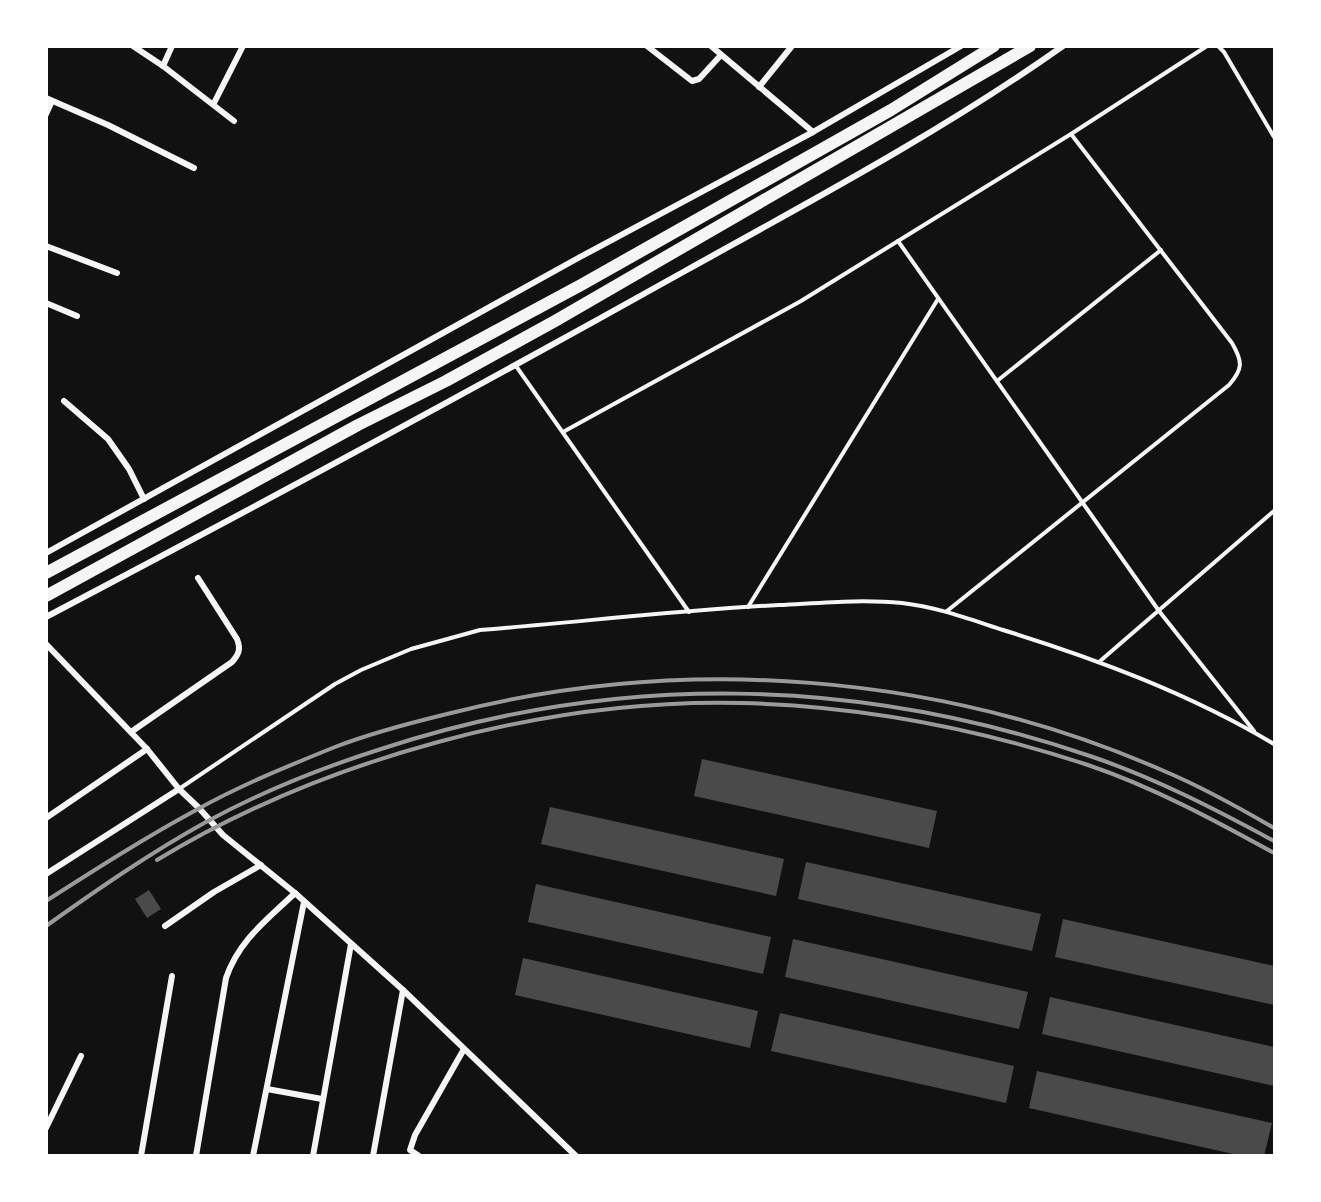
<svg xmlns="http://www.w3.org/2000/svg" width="1321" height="1202" viewBox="0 0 1321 1202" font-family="Karla,sans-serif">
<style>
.building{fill:#4a4a4a}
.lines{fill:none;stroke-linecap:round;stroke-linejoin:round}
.service{stroke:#f5f5f5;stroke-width:4}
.minor{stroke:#f5f5f5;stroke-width:6}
.trunk{stroke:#f5f5f5;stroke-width:12}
.rail{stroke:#9a9a9a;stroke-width:4}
</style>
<rect width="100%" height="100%" fill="#111"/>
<g class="building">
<polygon points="702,759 937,811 929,848 694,796"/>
<polygon points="550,807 784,859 776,896 541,844"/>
<polygon points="806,862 1041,914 1032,951 798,899"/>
<polygon points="536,884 771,937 763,974 528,922"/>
<polygon points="149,890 161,909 147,918 135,899"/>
<polygon points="1063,919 1274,966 1274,1005 1055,957"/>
<polygon points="793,939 1028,992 1019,1029 785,977"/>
<polygon points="523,958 758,1011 750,1048 515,995"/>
<polygon points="1050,997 1274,1047 1274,1086 1042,1034"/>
<polygon points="780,1013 1014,1066 1006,1103 771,1051"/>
<polygon points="1037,1071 1272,1123 1264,1156 1242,1156 1029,1108"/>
</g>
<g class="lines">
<g class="service">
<polyline points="1218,46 1224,52 1274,137"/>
<polyline points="898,241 1159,611 1254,731"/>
<polyline points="516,366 689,612"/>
<polyline points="997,381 1161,250"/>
<polyline points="563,432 801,301 1071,134 1207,46"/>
<polyline points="748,607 938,299"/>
<path d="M947,611L1229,385C1243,369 1243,362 1232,343L1071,134"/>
<polyline points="1099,662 1274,511"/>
<path d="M179,789L335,684L361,670L411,649L480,630C580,622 680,610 779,605C820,603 861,599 902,603C937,607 969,619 1003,630C1097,659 1190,694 1274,744"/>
</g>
<g class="minor">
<polyline points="133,46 163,66 234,121"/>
<polyline points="647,46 692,81 699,79 721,55"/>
<polyline points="711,46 813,132"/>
<polyline points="163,66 172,46"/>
<polyline points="759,87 792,46"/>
<polyline points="46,98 108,125 194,168"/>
<polyline points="214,103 243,46"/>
<polyline points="46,114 52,101"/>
<polyline points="46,246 117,273"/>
<polyline points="46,303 77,316"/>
<polyline points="64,401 108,439 129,469 144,499"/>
<polyline points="46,553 580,257 813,132 961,46"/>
<path d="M46,617C261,504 474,389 685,271C813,200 944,130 1063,46"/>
<polyline points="46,644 147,749 179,789 199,808 223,835 295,893 403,990 576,1156"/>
<path d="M131,732L232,662C239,654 241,649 237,639L198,578"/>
<polyline points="46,818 147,749"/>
<polyline points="46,874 179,789"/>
<polyline points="165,926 214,892 261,865"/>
<polyline points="267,1089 322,1099"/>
<polyline points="46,1128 81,1056"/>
<polyline points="141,1156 172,976"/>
<path d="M196,1156L226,978C239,940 267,920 295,893"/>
<polyline points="253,1156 304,902"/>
<polyline points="313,1156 351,944"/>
<polyline points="373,1156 403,990"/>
<polyline points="419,1156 410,1150 415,1135 464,1049"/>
</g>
<g class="trunk">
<polyline points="46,573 581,285 891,110 994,46"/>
<polyline points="46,596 358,425 446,381 555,321 1030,46"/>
</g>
<g class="rail">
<path d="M157,860C324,759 547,698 742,703C859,706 976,728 1088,765C1153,787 1214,820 1274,853"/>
<path d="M46,901C96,869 146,837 198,809C241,785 288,766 335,747C371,733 410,723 447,714C683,653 941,673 1164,771C1202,787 1238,807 1274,828"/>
<path d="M46,926C98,889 150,853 206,822C261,792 321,768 381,749C616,672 856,676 1090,756C1155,778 1215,809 1274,841"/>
</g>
</g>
<rect width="1321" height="1202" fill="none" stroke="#ffffff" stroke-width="96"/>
</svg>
